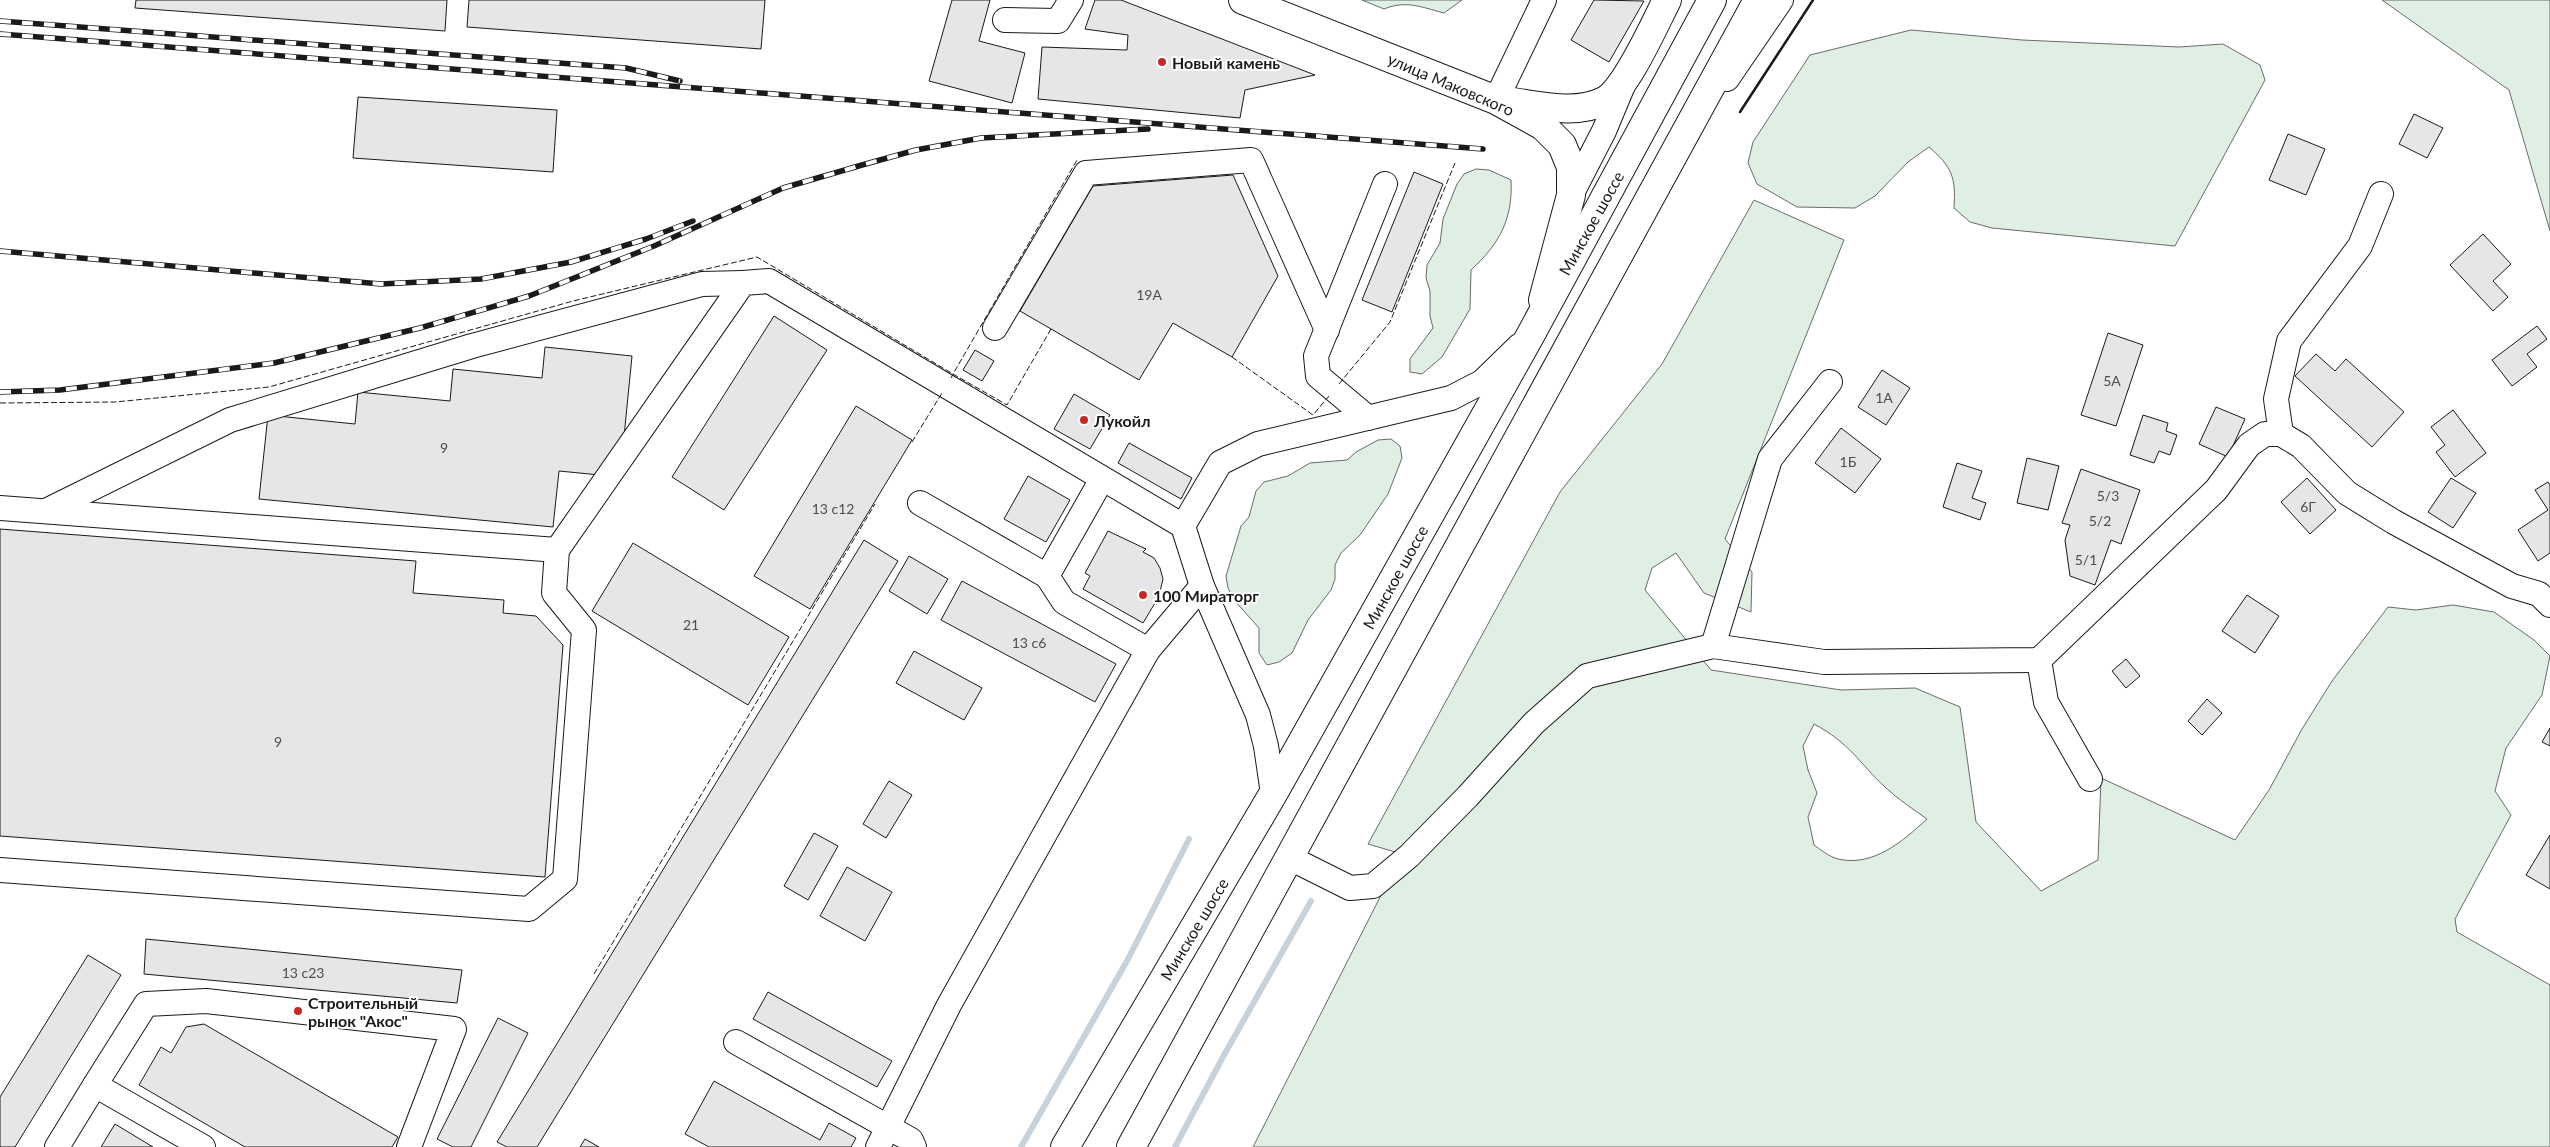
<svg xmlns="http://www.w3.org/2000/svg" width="2550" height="1147" viewBox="0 0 2550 1147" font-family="Lato,sans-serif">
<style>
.green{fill:#e0efe3;stroke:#6a6a6a;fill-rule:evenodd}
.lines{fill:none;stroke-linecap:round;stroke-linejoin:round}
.stream{stroke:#c6d2dc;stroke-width:6}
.building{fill:#e6e6e6;stroke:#1a1a1a}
.minor-casing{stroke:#1a1a1a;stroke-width:26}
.major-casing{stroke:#1a1a1a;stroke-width:30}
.highway-casing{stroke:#1a1a1a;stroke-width:30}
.minor{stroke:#fff;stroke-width:24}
.major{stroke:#fff;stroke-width:28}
.highway{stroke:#fff;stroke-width:28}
.rail-casing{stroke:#1a1a1a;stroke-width:5.5}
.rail{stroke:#fff;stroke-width:4;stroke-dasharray:11;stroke-linecap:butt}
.fence{stroke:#1a1a1a;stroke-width:1;stroke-dasharray:6 2.5;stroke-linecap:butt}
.wall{stroke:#1a1a1a;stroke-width:2.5}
.poi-dot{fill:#c62828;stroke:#fff;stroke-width:2}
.labels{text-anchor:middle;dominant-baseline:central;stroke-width:4;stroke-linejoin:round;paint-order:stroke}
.number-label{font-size:14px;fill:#4d4d4d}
.poi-label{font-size:16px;font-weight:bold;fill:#1a1a1a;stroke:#fff;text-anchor:start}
.street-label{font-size:16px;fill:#1a1a1a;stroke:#fff}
</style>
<rect width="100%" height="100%" fill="#fff"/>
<g class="green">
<path d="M1362,0H1462L1444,13C1421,7 1406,0 1384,9Z"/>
<polygon points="2382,0 2550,0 2550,231 2509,90"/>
<path d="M1911,30L2022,40L2179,47L2223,44L2260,65L2265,80L2175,246L1992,228L1970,222L1954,208C1956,177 1952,167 1929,147L1908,162L1875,196L1855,208L1797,207L1757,184L1748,163L1753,142L1810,55Z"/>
<path d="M1476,169L1489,170L1511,180C1513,220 1499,244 1471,270L1470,309L1442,357L1422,374L1410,372V359L1433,328L1430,316V291L1426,278L1427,265L1440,243L1443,219L1457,184L1464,174Z"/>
<path d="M1754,200L1844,240L1725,539L1752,572L1751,612L1704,593L1676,553L1652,568L1645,590L1711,670L1841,690L1915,688L1960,707L1976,822L2041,891L2098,860L2101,778L2235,840L2269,790L2302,729L2332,681L2388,607L2416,610L2453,605L2494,612L2534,640L2550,656L2542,695L2506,748L2495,791L2511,815L2455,919L2457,932L2550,985V1147H1253L1402,854L1368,844L1560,492L1662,364ZM1814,724C1850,743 1859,763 1886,788C1899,800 1913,809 1927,819C1902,842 1873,867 1838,859C1830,857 1821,850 1814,845L1808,817L1817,793L1808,770L1803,746Z"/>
<polygon points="1391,439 1400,446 1402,458 1388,494 1360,535 1341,553 1335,565 1335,579 1331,590 1308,620 1292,653 1279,662 1267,665 1259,653 1259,628 1234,600 1228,588 1226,576 1241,526 1249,517 1256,491 1264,482 1288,476 1310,463 1347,460 1356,452 1378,440"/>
</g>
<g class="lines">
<g class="stream">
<polyline points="1021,1147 1127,961 1189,839"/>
<polyline points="1175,1147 1224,1055 1311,901"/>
</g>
</g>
<g class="building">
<polygon points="136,0 447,0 445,31 135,8"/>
<polygon points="469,0 765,0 761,49 467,27"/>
<polygon points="952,0 990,0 979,41 1025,53 1012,103 929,81"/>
<polygon points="1095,0 1121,0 1315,75 1245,90 1240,118 1038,99 1042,47 1127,50 1128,35 1085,29"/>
<polygon points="1594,0 1644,1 1609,62 1571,40"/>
<polygon points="358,97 557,110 553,172 353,158"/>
<polygon points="2414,114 2443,128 2427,158 2399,144"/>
<polygon points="2288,134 2325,149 2306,195 2269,180"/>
<polygon points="1414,172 1443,184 1392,312 1362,300"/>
<polygon points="1233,175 1278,276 1232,357 1173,323 1139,380 1020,311 1093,186"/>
<polygon points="2483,234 2511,264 2493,281 2508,297 2493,311 2450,265"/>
<polygon points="774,316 827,350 724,510 672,477"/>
<polygon points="2537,326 2547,339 2527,354 2537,367 2512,386 2492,360"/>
<polygon points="2108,333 2143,345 2116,426 2081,415"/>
<polygon points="545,347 632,356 620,477 559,471 553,527 259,499 268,415 355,424 358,392 450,401 453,369 542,378"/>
<polygon points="975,350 994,361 982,381 963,370"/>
<polygon points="2316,354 2335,371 2346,359 2404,412 2372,447 2295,376"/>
<polygon points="1882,370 1910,388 1886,425 1858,407"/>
<polygon points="1074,394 1110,415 1090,449 1054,429"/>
<polygon points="856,406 912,440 810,609 754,576"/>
<polygon points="2216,407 2245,419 2228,457 2199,444"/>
<polygon points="2453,410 2486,453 2455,477 2436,452 2445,445 2431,427"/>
<polygon points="2143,415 2168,423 2166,431 2177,435 2170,455 2159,451 2154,463 2130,455"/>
<polygon points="1841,428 1881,459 1855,493 1815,463"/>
<polygon points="1129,443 1192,478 1181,499 1118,463"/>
<polygon points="2027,458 2059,466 2048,510 2017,503"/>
<polygon points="1957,463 1982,471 1972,498 1986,503 1980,520 1943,507"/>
<polygon points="2081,469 2140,490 2121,544 2111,540 2095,585 2070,576 2065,540 2070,525 2062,523"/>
<polygon points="1028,476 1070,500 1046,542 1004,519"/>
<polygon points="2307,478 2336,510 2310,534 2281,502"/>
<polygon points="2451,478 2476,493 2453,528 2428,512"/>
<polygon points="2548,482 2550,485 2550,553 2538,561 2518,530 2548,510 2535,490"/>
<polygon points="0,529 416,561 413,593 504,600 503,613 536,616 563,645 545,877 0,836"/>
<polygon points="1108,531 1146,549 1143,552 1154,558 1160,568 1163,579 1157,604 1155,603 1143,623 1083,589 1090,576 1085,573"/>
<polygon points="864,540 898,561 537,1147 507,1147 497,1142"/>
<polygon points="633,543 789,637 748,705 592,611"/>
<polygon points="909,556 948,579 927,614 889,591"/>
<polygon points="962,581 1116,664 1095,702 941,620"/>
<polygon points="2247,595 2279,616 2255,653 2222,631"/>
<polygon points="914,651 982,688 964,720 896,683"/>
<polygon points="2126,659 2140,676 2126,688 2112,671"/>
<polygon points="2207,699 2222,713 2202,735 2188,721"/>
<polygon points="2550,728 2550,746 2542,742"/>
<polygon points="889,781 912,795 886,838 863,824"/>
<polygon points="814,833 838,846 808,900 784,886"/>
<polygon points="2550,835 2550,889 2526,875"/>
<polygon points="847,867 892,892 865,941 820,916"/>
<polygon points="146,939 462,970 457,1003 144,974"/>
<polygon points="88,955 121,975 15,1147 0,1147 0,1097"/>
<polygon points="768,992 892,1061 877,1087 753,1019"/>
<polygon points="498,1018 528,1033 471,1147 453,1147 437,1139"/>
<polygon points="204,1024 398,1137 392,1147 245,1147 139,1085 161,1047 171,1053 186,1027"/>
<polygon points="714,1081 820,1140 829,1123 856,1138 851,1147 709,1147 685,1134"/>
<polygon points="115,1124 153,1147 101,1147"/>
<polygon points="585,1139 599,1147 580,1147"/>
</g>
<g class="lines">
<g class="minor-casing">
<g id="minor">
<polyline points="1005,20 1058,21 1071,0"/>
<polyline points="1727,79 1781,0"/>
<polyline points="1496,100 1544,0"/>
<polyline points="1571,195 1604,131 1624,83"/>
<polyline points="995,328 1086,173 1251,160 1327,330"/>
<polyline points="1368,418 1318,376 1316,356 1385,184"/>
<polyline points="2281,434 2301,446 2347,493 2394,522 2512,586 2539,594 2550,605"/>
<polyline points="1102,479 1047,576 1064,602 1148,650"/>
<polyline points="920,503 1047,576"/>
<polyline points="0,508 557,550"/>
<polyline points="46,511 230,420 472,346 702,284 743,283"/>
<polyline points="1713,646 1770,459 1830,382"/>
<polyline points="2039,660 2046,702 2090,779"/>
<polyline points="1273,794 1266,746 1258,715 1202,586 1183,526 1220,463 1258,444 1451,398 1482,382 1519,346"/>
<polyline points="1290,858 1350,888 1373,886 1409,856 1468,796 1534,723 1587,676 1713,646 1824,662 2039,660 2216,490 2249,445 2265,434 2281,434 2276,399 2289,341 2360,246 2381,194"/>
<polyline points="0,870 529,909 565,879 584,630 554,593 557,550 743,283 769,281 1183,526"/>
<polyline points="736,1042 911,1140 914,1147"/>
<polyline points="95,1085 146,1004 206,1001 454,1029 409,1147"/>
<polyline points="57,1147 95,1085 203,1147"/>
<polyline points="878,1147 949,1005 1148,650 1202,586"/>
</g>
</g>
<g class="major-casing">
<g id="major">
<polyline points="1243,0 1496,100 1543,126 1562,145 1571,167 1571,195 1543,300"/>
<path d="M1512,102C1542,106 1576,115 1604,101C1626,90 1655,23 1667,0"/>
</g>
</g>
<g class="highway-casing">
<g id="highway">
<polyline points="1065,1147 1273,794 1530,336 1712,0"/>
<polyline points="1131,1147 1758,0"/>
</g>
</g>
<use href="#minor" class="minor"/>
<use href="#major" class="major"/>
<use href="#highway" class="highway"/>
<g class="rail-casing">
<g id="rail">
<polyline points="0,21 626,68 680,81"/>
<polyline points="0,34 1483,149"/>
<polyline points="0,251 381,284 481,279 571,262 646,239 693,221"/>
<polyline points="0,392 60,390 274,363 420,328 529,296 654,246 783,188 862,165 916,150 981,138 1148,129"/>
</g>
</g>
<use href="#rail" class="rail"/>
<g class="fence">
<polyline points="1051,329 1007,405 953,374 1077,160"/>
<polyline points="1232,357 1313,415 1329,396"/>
<polyline points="1339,384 1390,322 1455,163"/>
<polyline points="0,403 115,402 269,387 573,301 757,257 953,374 951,378"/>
<polyline points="912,442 942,393"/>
<polyline points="594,974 875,504"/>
</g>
<polyline class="wall" points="1740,112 1813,0"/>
</g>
<g class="poi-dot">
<circle cx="1162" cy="62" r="5"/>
<circle cx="1084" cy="420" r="5"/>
<circle cx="1143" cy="595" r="5"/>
<circle cx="298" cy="1011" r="5"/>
</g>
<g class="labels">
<g class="number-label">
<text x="1149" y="294">19А</text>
<text x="2112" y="380">5А</text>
<text x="1884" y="397">1А</text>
<text x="444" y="447">9</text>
<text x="1848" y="461">1Б</text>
<text x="2108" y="495">5/3</text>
<text x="2308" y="506">6Г</text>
<text x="833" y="508">13 с12</text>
<text x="2100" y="520">5/2</text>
<text x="2086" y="559">5/1</text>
<text x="691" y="624">21</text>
<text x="1029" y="642">13 с6</text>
<text x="278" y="741">9</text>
<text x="303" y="972">13 с23</text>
</g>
<g class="poi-label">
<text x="1172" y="62">Новый камень</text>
<text x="1094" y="420">Лукойл</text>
<text x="1153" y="595">100 Мираторг</text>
<text x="308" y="1002">Строительный<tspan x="308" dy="18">рынок "Акос"</tspan></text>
</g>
<g class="street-label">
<text transform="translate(1451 84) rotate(23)">улица Маковского</text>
<text transform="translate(1591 223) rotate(-61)">Минское шоссе</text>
<text transform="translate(1395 577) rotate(-61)">Минское шоссе</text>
<text transform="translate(1194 929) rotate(-59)">Минское шоссе</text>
</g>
</g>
</svg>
